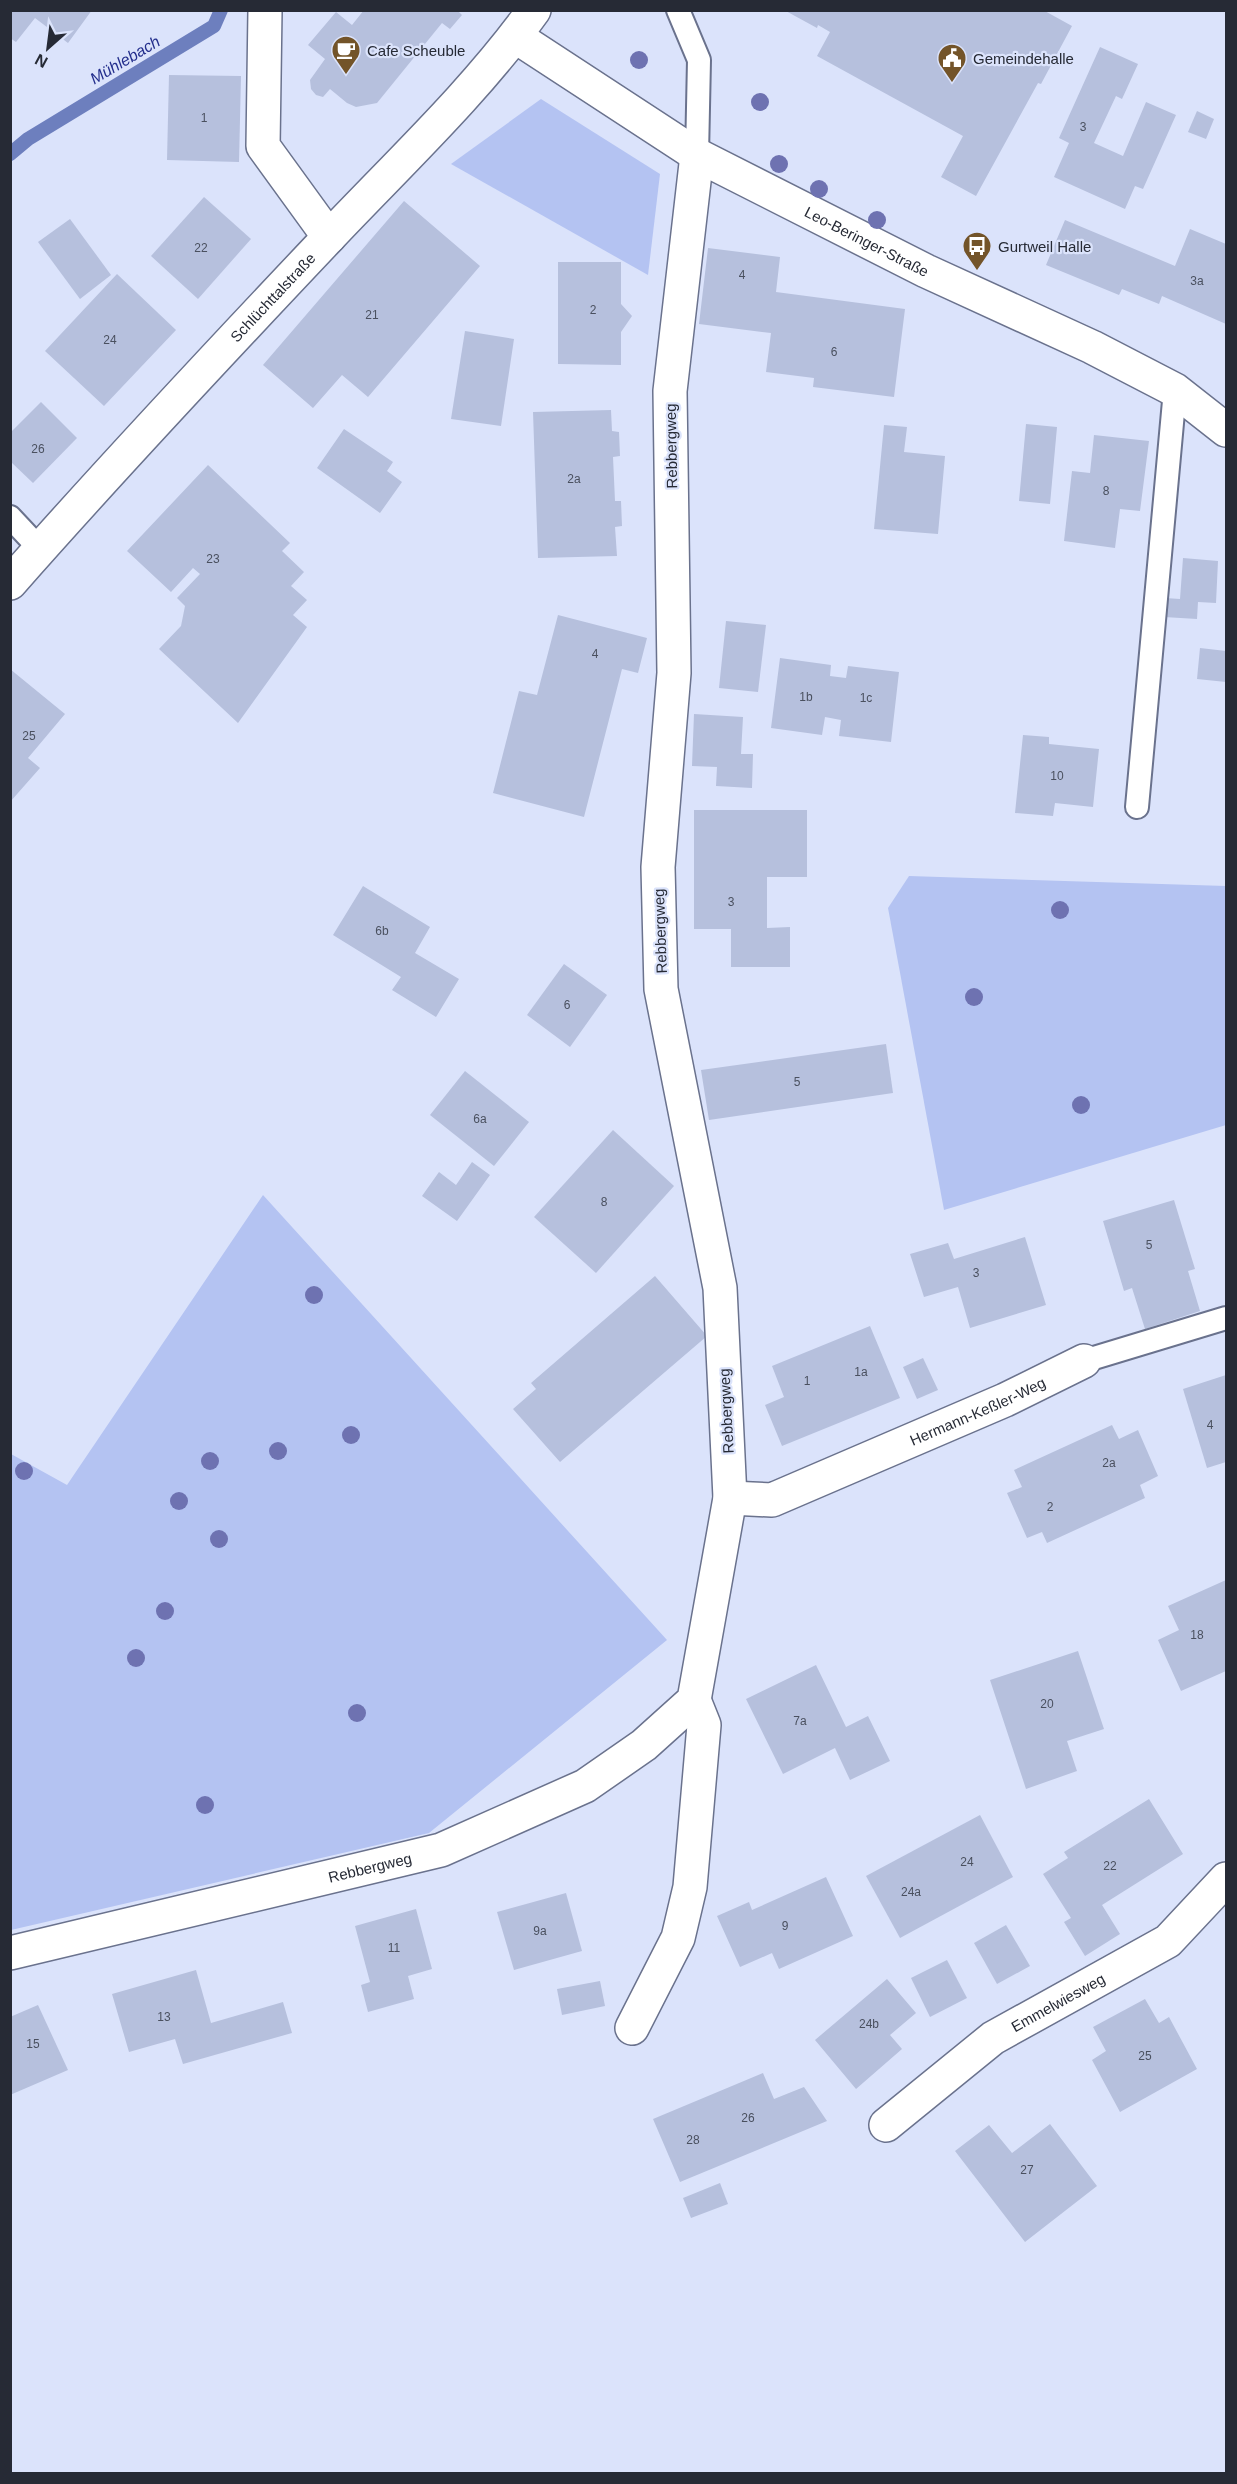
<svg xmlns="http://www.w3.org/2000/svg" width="1237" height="2484" viewBox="0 0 1237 2484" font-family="Arial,sans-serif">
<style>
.green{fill:#b4c3f2}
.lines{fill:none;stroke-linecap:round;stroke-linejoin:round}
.stream{stroke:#6d7fbe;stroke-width:14}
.building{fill:#b6c0dd}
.service-casing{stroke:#6a728d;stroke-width:26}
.minor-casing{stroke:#6a728d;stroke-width:36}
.secondary-casing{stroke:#6a728d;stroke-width:36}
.service{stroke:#fff;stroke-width:22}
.minor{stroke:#fff;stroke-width:33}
.secondary{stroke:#fff;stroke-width:33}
.tree{fill:#6e72b1}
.labels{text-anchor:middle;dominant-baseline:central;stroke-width:4.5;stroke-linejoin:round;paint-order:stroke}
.number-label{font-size:12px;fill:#4a505f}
.poi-label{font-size:15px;fill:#262a35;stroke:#dbe3fb;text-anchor:start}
.street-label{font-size:15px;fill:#262a35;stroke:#dbe3fb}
.water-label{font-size:16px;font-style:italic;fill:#232e8c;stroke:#dbe3fb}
</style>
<rect width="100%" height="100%" fill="#dbe3fb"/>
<g class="green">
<polygon points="541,99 660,174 648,275 451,164"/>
<polygon points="909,876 1226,886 1226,1125 944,1210 888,908"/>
<polygon points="263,1195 667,1640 429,1833 11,1930 11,1454 67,1485"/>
</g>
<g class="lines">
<polyline class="stream" points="10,154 28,139 214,26 221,10"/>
</g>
<g class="building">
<polygon points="10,10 92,10 68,43 35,18 16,42 10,38"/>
<polygon points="364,10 457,10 462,15 450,29 442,23 377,103 356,107 347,103 330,89 323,97 316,95 311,89 310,80 325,59 308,45 336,12 352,25"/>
<polygon points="784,10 1043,10 1072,26 1041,84 1038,83 976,196 941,177 963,136 817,56 830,32 818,25 817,28"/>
<polygon points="1100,47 1138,64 1122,99 1116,96 1094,143 1123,156 1146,102 1176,115 1143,189 1135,186 1125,209 1054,177 1069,143 1059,138"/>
<polygon points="169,75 241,76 239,162 167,160"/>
<polygon points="1197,111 1214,119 1206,139 1188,132"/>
<polygon points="204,197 251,239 198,299 151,256"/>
<polygon points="404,201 480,266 368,397 342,375 313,408 263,365"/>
<polygon points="70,219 111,275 80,299 38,242"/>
<polygon points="1065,220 1175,266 1190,229 1226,244 1226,324 1162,296 1159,304 1122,289 1119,295 1046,265"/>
<polygon points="708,248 780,257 776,292 905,309 894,397 813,387 814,378 766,372 771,333 699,324"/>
<polygon points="558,262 621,262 621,304 632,316 621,332 621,365 558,364"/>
<polygon points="117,274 176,330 104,406 45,351"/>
<polygon points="465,331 514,339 501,426 451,419"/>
<polygon points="41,402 77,438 33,483 10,461 10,433"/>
<polygon points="611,410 612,431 619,432 620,456 613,457 615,501 621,501 622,526 615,527 617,556 538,558 533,412"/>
<polygon points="1026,424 1057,427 1050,504 1019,501"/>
<polygon points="884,425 907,427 904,452 945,456 938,534 874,529"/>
<polygon points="344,429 393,462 387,471 402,482 380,513 317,468"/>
<polygon points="1094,435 1149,441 1140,511 1120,509 1115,548 1064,541 1072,471 1090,473"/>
<polygon points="208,465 290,543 282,551 304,572 291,586 307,600 293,615 307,627 238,723 159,649 181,626 185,606 177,598 200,574 193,568 171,592 127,551"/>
<polygon points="1183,558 1218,561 1216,603 1198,602 1197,619 1164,617 1165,598 1180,599"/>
<polygon points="558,615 647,638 638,673 622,669 584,817 493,793 519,691 537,695"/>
<polygon points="726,621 766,625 758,692 719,688"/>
<polygon points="1200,648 1226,651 1226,682 1197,679"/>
<polygon points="780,658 831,665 830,676 846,678 848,666 899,672 891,742 839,736 841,720 825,717 822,735 771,728"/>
<polygon points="10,669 65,714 28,758 40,768 10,802"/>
<polygon points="694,714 743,717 741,754 753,754 752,788 716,786 717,767 692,766"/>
<polygon points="1023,735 1049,737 1049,744 1099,749 1093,807 1055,803 1053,816 1015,813"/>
<polygon points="694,810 807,810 807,877 767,877 767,928 790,927 790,967 731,967 731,929 694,929"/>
<polygon points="363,886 430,927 415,953 459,979 436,1017 392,990 401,977 333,935"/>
<polygon points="564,964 607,995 570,1047 527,1015"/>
<polygon points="886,1044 893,1093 709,1120 701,1070"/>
<polygon points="465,1071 529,1122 494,1166 430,1115"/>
<polygon points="613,1130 674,1186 596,1273 534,1217"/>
<polygon points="472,1162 490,1175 457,1221 422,1196 439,1172 456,1185"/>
<polygon points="1174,1200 1195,1269 1188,1271 1200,1311 1145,1329 1132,1288 1124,1291 1103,1221"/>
<polygon points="1025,1237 1046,1305 970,1328 958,1287 924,1297 910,1254 948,1243 954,1259"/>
<polygon points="655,1276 707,1336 560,1462 513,1409 536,1389 531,1383"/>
<polygon points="870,1326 900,1398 782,1446 765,1405 784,1397 772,1366"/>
<polygon points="923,1358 938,1390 917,1399 903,1367"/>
<polygon points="1226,1375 1226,1462 1207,1468 1183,1389"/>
<polygon points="1112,1425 1119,1439 1138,1430 1158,1476 1140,1485 1145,1498 1047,1543 1042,1532 1027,1538 1007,1493 1022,1487 1014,1470"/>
<polygon points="1226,1580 1226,1671 1181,1691 1158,1640 1179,1630 1168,1606"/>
<polygon points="1078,1651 1104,1729 1067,1741 1077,1771 1026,1789 990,1680"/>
<polygon points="816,1665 846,1727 868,1716 890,1761 850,1780 835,1748 783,1774 746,1699"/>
<polygon points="1149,1799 1183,1854 1102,1905 1120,1934 1085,1956 1064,1922 1071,1918 1043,1874 1068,1858 1064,1852"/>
<polygon points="980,1815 1013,1877 900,1938 866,1876"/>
<polygon points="826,1877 853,1936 779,1969 772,1953 740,1967 717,1916 749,1902 752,1910"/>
<polygon points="566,1893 582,1951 514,1970 497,1912"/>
<polygon points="416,1909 432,1969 408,1976 414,1999 368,2012 361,1985 370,1982 355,1926"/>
<polygon points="1006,1925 1030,1966 997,1984 974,1943"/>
<polygon points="947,1960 967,1998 930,2017 911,1978"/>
<polygon points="196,1970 211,2023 283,2002 292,2033 183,2064 175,2039 129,2052 112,1994"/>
<polygon points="887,1979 916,2013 890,2035 902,2049 856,2089 815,2040"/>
<polygon points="600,1981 605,2006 562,2015 557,1989"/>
<polygon points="1145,1999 1159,2023 1169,2017 1197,2069 1120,2112 1092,2060 1106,2051 1093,2027"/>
<polygon points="38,2005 68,2070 10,2095 10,2017"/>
<polygon points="763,2073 774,2099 804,2087 827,2121 680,2182 653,2119"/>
<polygon points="1050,2124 1097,2186 1025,2242 955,2151 989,2125 1012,2153"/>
<polygon points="720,2183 728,2204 691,2218 683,2198"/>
</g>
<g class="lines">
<g class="service-casing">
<g id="service">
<polyline points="678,10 699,60 697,155"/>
<polyline points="10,517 40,549"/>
<polyline points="1137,807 1175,390"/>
<polyline points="1084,1361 1226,1318"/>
</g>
</g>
<g class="minor-casing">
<g id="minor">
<polyline points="265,10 263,146 329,237"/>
<path id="s1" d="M515,36L697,155L926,271L1092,347L1175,390L1226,430"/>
<path id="s2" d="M730,1498L772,1500L1005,1400L1084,1361"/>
<path id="s3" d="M10,1953L441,1850L585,1786L644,1745L694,1700L730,1498L720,1288L661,989L658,867L674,673L670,391L697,155"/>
<polyline points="632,2028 678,1938 690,1887 704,1725 694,1700"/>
<path id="s4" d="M886,2125L993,2038L1168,1941L1226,1879"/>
</g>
</g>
<g class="secondary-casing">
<g id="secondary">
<path id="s5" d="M10,583C114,465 222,350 330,236C399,163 475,92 534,10"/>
</g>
</g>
<use href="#service" class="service"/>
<use href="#minor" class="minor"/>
<use href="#secondary" class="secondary"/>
</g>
<g class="tree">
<circle cx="639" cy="60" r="9"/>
<circle cx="760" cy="102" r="9"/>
<circle cx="779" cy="164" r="9"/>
<circle cx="819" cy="189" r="9"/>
<circle cx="877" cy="220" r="9"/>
<circle cx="1060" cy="910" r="9"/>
<circle cx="974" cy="997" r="9"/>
<circle cx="1081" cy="1105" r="9"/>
<circle cx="314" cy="1295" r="9"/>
<circle cx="351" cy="1435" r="9"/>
<circle cx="278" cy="1451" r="9"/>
<circle cx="210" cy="1461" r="9"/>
<circle cx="24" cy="1471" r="9"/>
<circle cx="179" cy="1501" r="9"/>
<circle cx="219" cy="1539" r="9"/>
<circle cx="165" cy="1611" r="9"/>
<circle cx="136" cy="1658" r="9"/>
<circle cx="357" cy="1713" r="9"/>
<circle cx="205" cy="1805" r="9"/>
</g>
<defs>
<g id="cafe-pin" transform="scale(1.5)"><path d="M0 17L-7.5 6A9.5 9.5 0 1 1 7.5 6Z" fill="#735429" stroke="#dbe3fb"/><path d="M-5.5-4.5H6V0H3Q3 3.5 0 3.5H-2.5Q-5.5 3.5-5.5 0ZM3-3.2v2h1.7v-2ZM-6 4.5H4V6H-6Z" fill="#fff"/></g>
<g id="civic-pin" transform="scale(1.5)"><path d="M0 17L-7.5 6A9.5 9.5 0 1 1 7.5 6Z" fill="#735429" stroke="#dbe3fb"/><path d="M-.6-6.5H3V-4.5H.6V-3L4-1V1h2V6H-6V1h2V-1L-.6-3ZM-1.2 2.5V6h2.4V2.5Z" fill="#fff"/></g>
<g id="bus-pin" transform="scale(1.5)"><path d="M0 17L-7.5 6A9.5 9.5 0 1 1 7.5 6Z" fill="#735429" stroke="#dbe3fb"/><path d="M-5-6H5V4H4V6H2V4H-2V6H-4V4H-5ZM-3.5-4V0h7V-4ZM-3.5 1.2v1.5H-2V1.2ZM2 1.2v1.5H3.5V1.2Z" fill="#fff"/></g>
</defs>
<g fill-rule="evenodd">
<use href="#cafe-pin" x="346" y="50"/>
<use href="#civic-pin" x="952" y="58"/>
<use href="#bus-pin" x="977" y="246"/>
</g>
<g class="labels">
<g class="number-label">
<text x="204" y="118">1</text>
<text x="1083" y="127">3</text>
<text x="201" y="248">22</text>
<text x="742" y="275">4</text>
<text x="1197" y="281">3a</text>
<text x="593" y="310">2</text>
<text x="372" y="315">21</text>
<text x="110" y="340">24</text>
<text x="834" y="352">6</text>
<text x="38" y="449">26</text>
<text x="574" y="479">2a</text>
<text x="1106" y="491">8</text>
<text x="213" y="559">23</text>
<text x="595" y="654">4</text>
<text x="806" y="697">1b</text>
<text x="866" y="698">1c</text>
<text x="29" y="736">25</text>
<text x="1057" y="776">10</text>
<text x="731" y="902">3</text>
<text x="382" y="931">6b</text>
<text x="567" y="1005">6</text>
<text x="797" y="1082">5</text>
<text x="480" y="1119">6a</text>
<text x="604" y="1202">8</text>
<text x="1149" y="1245">5</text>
<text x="976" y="1273">3</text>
<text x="861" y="1372">1a</text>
<text x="807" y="1381">1</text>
<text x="1210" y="1425">4</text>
<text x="1109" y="1463">2a</text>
<text x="1050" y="1507">2</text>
<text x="1197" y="1635">18</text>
<text x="1047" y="1704">20</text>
<text x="800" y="1721">7a</text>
<text x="967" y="1862">24</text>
<text x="1110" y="1866">22</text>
<text x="911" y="1892">24a</text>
<text x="785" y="1926">9</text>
<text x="540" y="1931">9a</text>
<text x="394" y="1948">11</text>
<text x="164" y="2017">13</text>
<text x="869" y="2024">24b</text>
<text x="33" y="2044">15</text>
<text x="1145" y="2056">25</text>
<text x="748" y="2118">26</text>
<text x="693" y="2140">28</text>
<text x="1027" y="2170">27</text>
</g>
<g class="poi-label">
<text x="367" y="50">Cafe Scheuble</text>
<text x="973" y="58">Gemeindehalle</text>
<text x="998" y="246">Gurtweil Halle</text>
</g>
<g class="street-label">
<text stroke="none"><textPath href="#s1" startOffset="408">Leo-Beringer-Straße</textPath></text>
<text stroke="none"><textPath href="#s5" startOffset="388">Schlüchttalstraße</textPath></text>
<text transform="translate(671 446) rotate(-91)">Rebbergweg</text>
<text transform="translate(660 931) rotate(-92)">Rebbergweg</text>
<text transform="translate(726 1411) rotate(-93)">Rebbergweg</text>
<text stroke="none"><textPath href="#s2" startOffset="266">Hermann-Keßler-Weg</textPath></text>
<text stroke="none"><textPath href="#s3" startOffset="370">Rebbergweg</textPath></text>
<text stroke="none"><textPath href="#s4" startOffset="212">Emmelwiesweg</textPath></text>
</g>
<g class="water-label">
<text transform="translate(125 60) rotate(-31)">Mühlebach</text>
</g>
</g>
<rect width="1237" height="2484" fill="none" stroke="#262a35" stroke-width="24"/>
<g transform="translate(48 48) rotate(208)" stroke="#dbe3fb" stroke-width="4.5" paint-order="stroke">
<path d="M0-4.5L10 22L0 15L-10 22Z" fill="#262a35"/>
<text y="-9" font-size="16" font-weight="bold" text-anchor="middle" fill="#262a35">N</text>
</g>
</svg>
